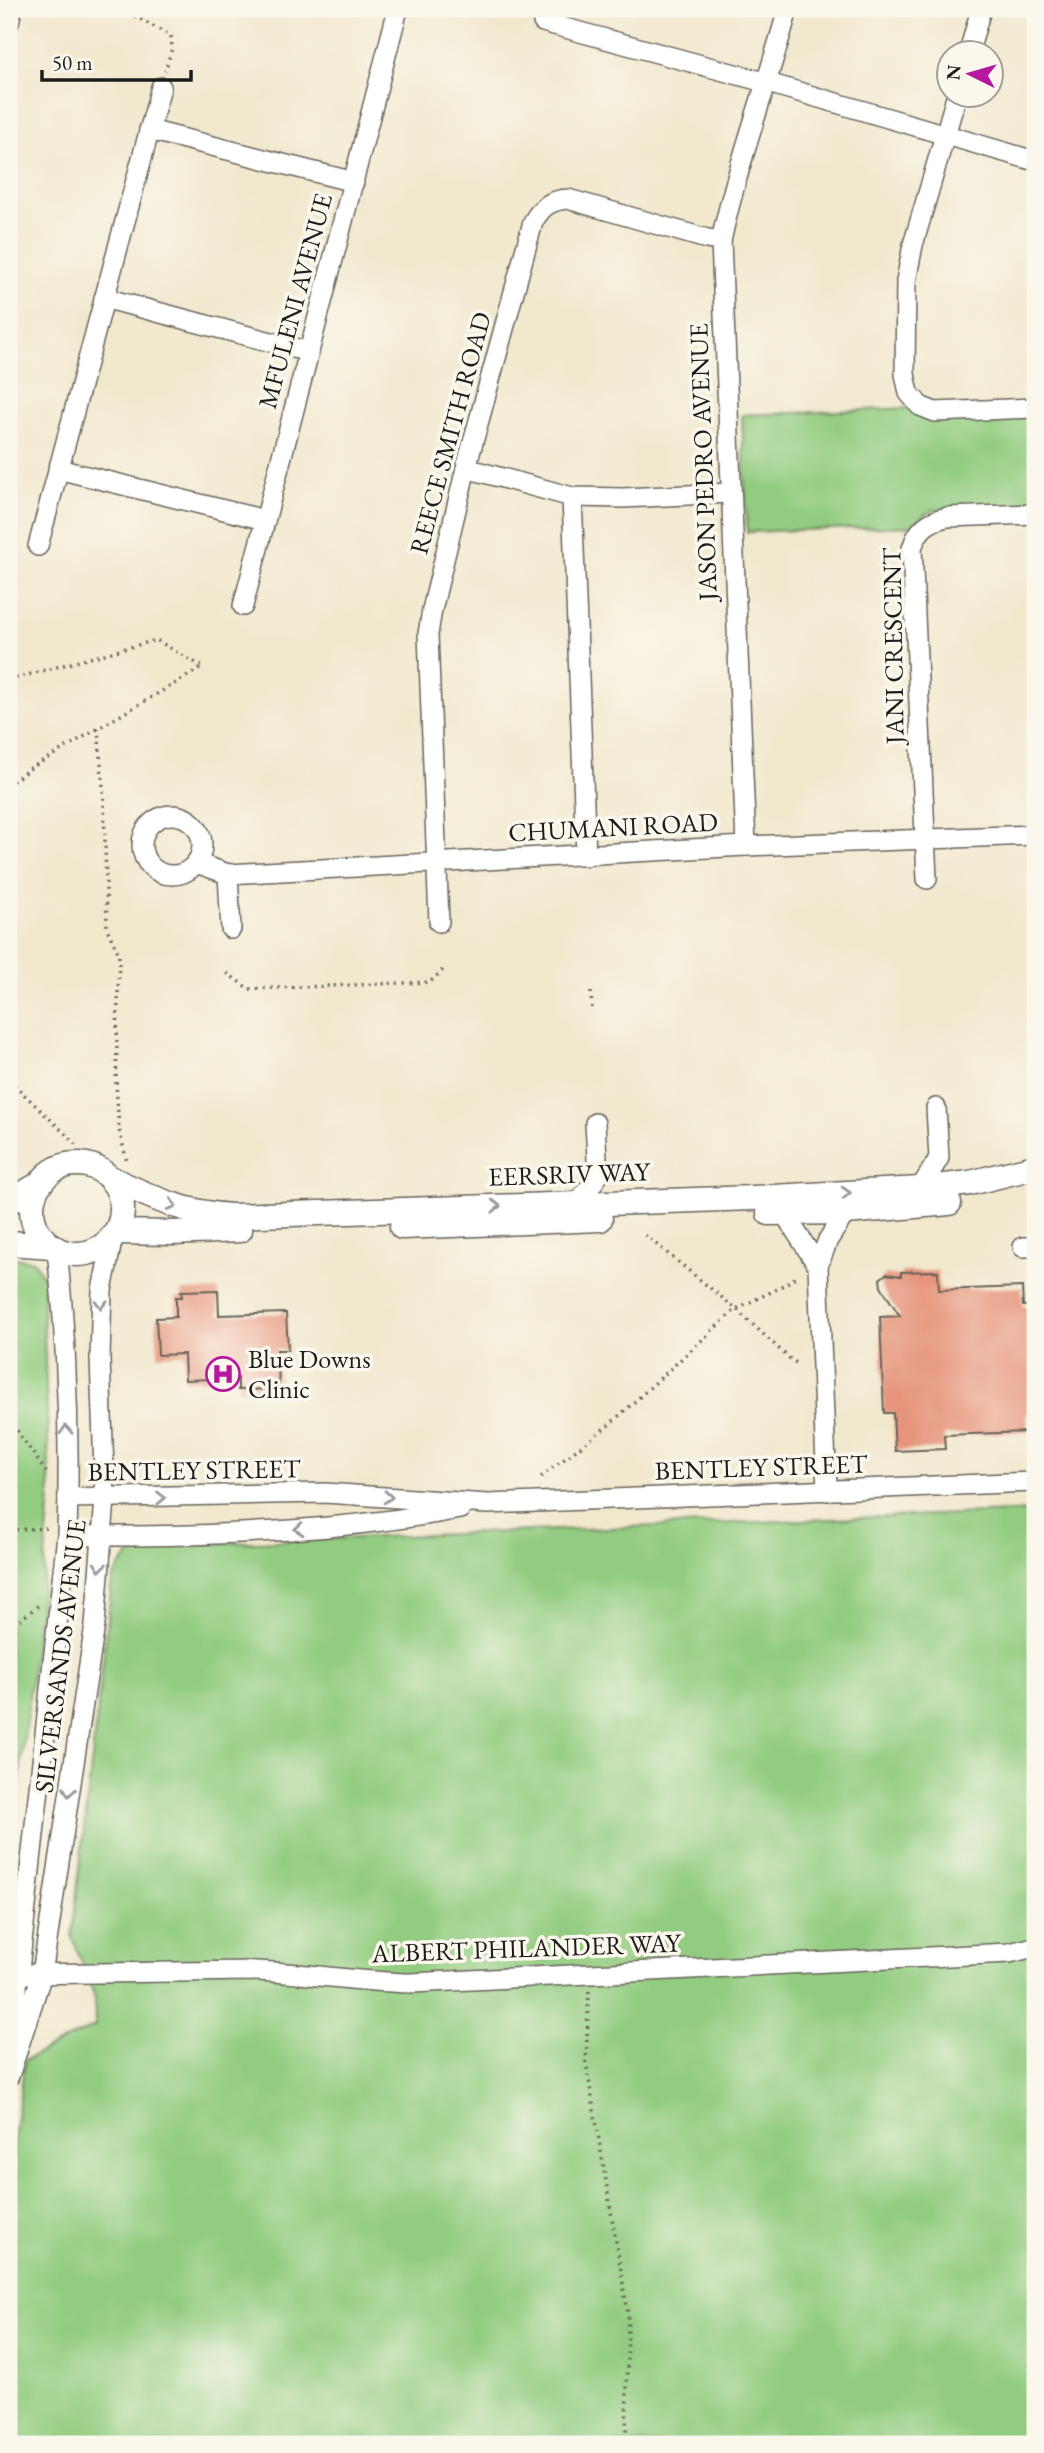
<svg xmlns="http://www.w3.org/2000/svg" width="1044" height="2453" viewBox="0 0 1044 2453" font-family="'EB Garamond',serif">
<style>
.green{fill:#92cc80;stroke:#57744e;stroke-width:2}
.building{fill:#e6947b}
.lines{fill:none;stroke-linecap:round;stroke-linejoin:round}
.minor-casing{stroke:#67635a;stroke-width:22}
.major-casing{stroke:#67635a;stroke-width:27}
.path{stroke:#67635a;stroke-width:3.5;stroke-dasharray:2 5;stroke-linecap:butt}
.minor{stroke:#fff;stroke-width:19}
.major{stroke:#fff;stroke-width:24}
.oneway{stroke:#999}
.labels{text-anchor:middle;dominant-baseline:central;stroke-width:7;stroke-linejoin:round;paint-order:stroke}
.street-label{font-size:26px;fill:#1c1c1c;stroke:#fbf7ec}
.poi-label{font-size:26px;fill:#1c1c1c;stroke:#fbf7ec;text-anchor:start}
</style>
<rect width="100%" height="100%" fill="#fbf7ec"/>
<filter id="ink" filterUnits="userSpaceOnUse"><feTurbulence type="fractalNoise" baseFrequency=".0143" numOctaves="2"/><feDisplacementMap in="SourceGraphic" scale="14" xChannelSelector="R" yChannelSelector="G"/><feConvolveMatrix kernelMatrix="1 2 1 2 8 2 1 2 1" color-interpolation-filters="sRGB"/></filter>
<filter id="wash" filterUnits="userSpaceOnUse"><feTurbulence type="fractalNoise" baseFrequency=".00686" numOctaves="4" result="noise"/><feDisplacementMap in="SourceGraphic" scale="28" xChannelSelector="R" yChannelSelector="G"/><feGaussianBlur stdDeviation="1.57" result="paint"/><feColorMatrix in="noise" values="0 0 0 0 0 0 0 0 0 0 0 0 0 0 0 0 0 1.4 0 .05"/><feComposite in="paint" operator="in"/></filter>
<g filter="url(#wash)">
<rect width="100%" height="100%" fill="#f1e8ce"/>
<g class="green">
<polygon points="912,408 1035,416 1035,506 933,510 921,517 913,526 747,532 742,415"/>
<polygon points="9,1257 34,1261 45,1281 43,1305 50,1497 43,1582 9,1864"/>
<path d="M1035,1511V2444H9V2175L25,2060L95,2026V1998L72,1936L112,1581C120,1562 131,1551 152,1546Z"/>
</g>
<g id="blocks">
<g class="building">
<polygon points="938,1271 939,1290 1022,1287 1023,1306 1035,1305 1035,1413 1027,1413 1028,1432 944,1435 945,1449 895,1451 893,1413 884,1413 880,1317 900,1316 881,1287 880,1279 886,1274 901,1276 901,1272"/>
<polygon points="218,1290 219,1315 286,1313 288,1350 277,1350 279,1385 275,1385 275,1389 238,1390 238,1378 185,1380 184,1354 158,1355 156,1318 176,1317 176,1297 182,1297 181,1291"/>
</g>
</g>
</g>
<g filter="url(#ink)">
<use href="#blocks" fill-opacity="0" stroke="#67635a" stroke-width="2"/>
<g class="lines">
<g class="minor-casing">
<g id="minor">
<polyline points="9,22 12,9"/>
<polyline points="543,22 768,83 1035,161"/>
<polyline points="969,52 981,9"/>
<polyline points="957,94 913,245 906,281 905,374 909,393 920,406 935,412 1035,408"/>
<polyline points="149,130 354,182"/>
<polyline points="104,298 309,352"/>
<polyline points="466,468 572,497 623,498 731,493"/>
<polyline points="58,469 265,520"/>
<polyline points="572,497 586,856"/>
<polyline points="38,546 161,87"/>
<polyline points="243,606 398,9"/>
<circle cx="172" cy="845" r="30"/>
<path d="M746,846L721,241C738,162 767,86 788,9"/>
<polyline points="196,863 228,874 746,846 1035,835"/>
<polyline points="228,874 231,929"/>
<path d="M927,879L912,548C918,529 928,521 947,517L1035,514"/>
<path d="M439,922L428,634L432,610L466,468L533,222C542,206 551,200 568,199L707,239L721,241"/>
<polyline points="920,1189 939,1158 936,1108"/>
<polyline points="578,1203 598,1176 595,1123"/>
<polyline points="784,1213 818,1266"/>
<polyline points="1023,1247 1035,1247"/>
<polyline points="827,1491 818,1266 828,1240 846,1212"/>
<polyline points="68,1498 325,1493 488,1504 1035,1482"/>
<path d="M67,1535C108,1537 148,1536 189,1535C280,1532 371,1526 460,1509"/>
<path d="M18,1974L255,1971C307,1973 359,1982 411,1983L1009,1953L1035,1947"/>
<path d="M11,2042L67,1535C70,1441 67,1343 57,1250"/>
<polyline points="9,2076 42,1974 95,1625 105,1499 100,1358 102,1290 113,1237"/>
</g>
</g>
<g class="major-casing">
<g id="major">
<circle cx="77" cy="1209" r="45"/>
<path d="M110,1178C153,1198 183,1213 232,1216L753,1198L920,1189L970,1183L1035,1167"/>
<polyline points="9,1202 41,1183"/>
<polyline points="769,1213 846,1212 949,1203"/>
<polyline points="402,1227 600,1219"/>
<polyline points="117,1232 172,1233 240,1230"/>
<polyline points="9,1243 52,1246"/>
</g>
</g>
<g class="path">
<polyline points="122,9 171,36 172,48 165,71"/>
<polyline points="9,680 156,640 203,667 29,769 9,784"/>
<polyline points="98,728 104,799 107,929 119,954 116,1084 119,1129 127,1162"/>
<polyline points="227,973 249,989 430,982 445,968"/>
<polyline points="591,992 592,1012"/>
<polyline points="9,1080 78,1146"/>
<polyline points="645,1235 736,1309 791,1360 798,1364"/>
<polyline points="9,1419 48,1475"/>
<polyline points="541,1477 610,1424 736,1309 775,1290 795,1278"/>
<polyline points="9,1530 48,1528"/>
<polyline points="9,1629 40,1604"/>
<polyline points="589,1991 586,2062 628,2313 626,2444"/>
</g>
<use href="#minor" class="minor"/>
<use href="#major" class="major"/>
</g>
<defs><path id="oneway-chevron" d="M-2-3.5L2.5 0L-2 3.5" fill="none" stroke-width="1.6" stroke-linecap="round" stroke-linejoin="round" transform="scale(1.75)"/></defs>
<g class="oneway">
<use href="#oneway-chevron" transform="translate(846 1193) rotate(-3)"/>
<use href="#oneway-chevron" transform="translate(172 1205) rotate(16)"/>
<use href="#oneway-chevron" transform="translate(496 1206) rotate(-2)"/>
<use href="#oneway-chevron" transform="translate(101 1304) rotate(91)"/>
<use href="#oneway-chevron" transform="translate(66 1430) rotate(-92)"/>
<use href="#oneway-chevron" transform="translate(388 1497) rotate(4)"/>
<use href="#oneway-chevron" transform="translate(161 1498) rotate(-1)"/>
<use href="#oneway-chevron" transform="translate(299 1529) rotate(175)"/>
<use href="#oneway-chevron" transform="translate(100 1567) rotate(95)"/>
<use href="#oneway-chevron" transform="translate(69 1792) rotate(99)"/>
</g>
</g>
<defs>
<g id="hospital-ring" transform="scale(1.75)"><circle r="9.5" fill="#fbf7ec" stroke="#b5179e" stroke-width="1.5"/><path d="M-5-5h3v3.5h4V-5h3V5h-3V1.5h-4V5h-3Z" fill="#b5179e"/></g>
</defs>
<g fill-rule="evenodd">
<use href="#hospital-ring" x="223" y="1374"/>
</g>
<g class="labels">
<g class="street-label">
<text transform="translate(295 301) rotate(-75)">MFULENI AVENUE</text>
<text transform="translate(450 433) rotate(-75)">REECE SMITH ROAD</text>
<text transform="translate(703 462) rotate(-92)">JASON PEDRO AVENUE</text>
<text transform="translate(893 646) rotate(-91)">JANI CRESCENT</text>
<text transform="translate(613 827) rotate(-3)">CHUMANI ROAD</text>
<text transform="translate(569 1174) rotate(-2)">EERSRIV WAY</text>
<text transform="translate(761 1467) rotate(-2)">BENTLEY STREET</text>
<text transform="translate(194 1470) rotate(-1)">BENTLEY STREET</text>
<text transform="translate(60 1656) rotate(-83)">SILVERSANDS AVENUE</text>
<text transform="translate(526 1948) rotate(-2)">ALBERT PHILANDER WAY</text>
</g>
<g class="poi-label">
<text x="248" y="1359">Blue Downs<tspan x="248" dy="30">Clinic</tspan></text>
</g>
</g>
<rect width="1044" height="2453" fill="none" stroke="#fbf7ec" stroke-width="35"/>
<g transform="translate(970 74) rotate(275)"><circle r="33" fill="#fbf7ec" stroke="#a29f99" stroke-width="2"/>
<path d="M0-5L12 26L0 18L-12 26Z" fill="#b5179e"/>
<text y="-10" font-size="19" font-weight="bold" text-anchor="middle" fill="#1c1c1c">N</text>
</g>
<path d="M42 70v10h149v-10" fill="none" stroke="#1c1c1c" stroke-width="3.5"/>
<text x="52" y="70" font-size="21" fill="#1c1c1c" stroke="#fbf7ec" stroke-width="5" paint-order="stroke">50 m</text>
</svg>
